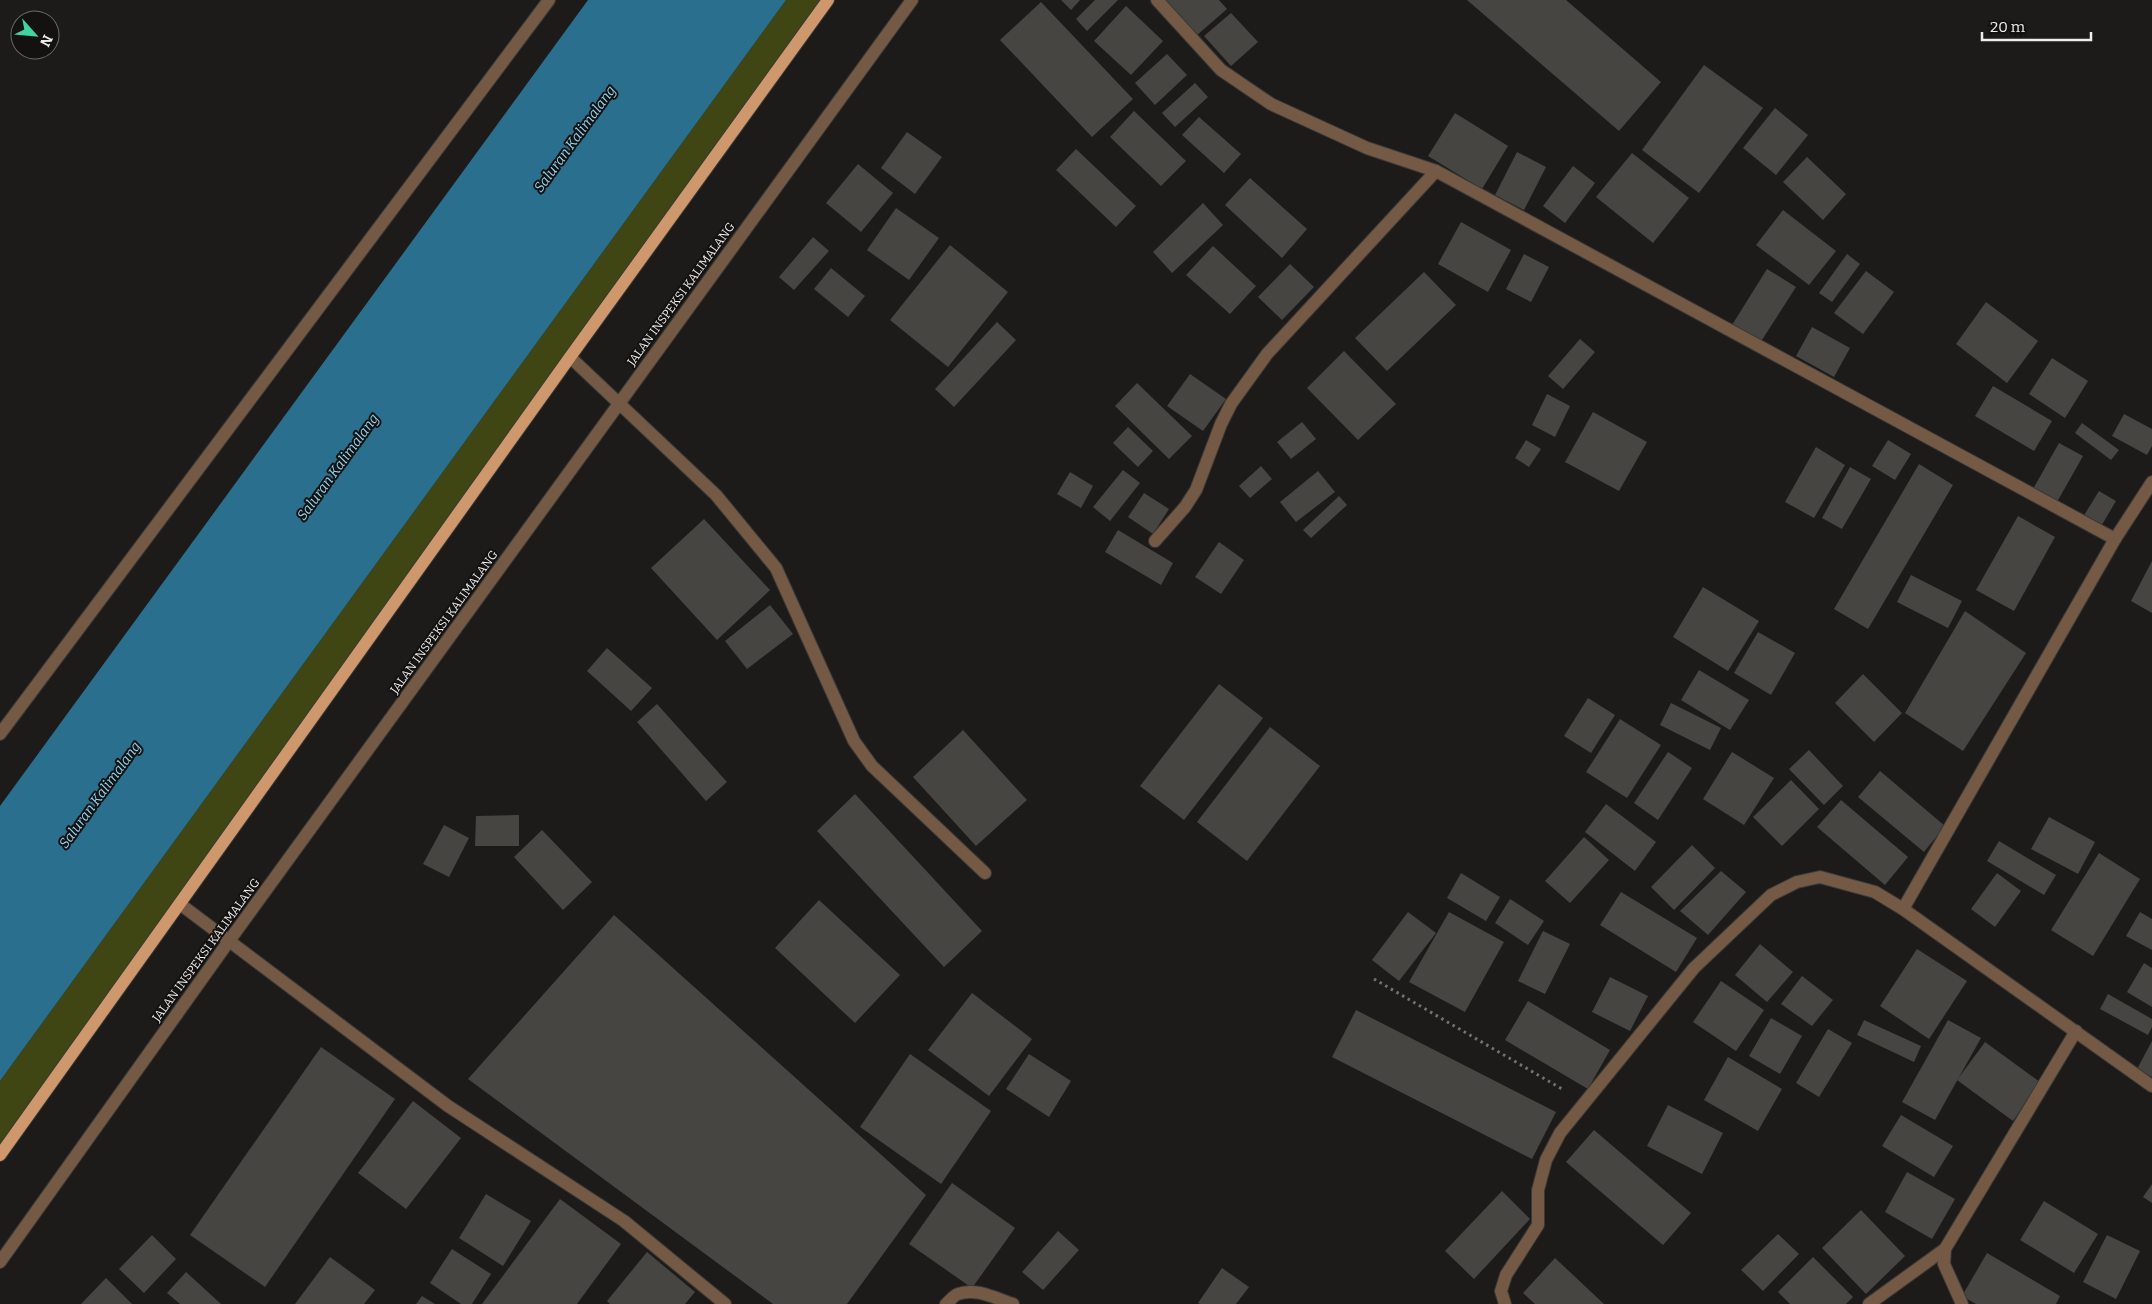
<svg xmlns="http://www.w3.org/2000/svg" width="2152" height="1304" viewBox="0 0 2152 1304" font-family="Bitter,serif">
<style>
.green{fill:#3f4613}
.water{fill:#2a6f8e}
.building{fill:#464542}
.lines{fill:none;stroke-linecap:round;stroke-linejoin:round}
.lane-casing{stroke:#393937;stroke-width:14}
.street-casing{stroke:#393937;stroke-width:14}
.primary-casing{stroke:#393937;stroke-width:14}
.path{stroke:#727270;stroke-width:3;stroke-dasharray:2.5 4;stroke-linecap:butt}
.lane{stroke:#745945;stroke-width:12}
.street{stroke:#745945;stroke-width:12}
.primary{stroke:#ce976c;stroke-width:12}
.labels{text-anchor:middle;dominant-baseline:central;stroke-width:4;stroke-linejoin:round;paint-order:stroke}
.street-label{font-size:12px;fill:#eeeeec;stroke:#131210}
.water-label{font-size:14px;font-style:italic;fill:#92d3f4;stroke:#131210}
</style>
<rect width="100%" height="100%" fill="#1c1b19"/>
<polygon class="green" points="786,0 828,0 0,1155 0,1081"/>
<polygon class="water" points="588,0 786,0 0,1081 0,806"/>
<g class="building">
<polygon points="1061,0 1080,0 1071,10"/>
<polygon points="1095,0 1118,0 1087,31 1076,19"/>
<polygon points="1164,0 1219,0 1227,9 1196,36"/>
<polygon points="1467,0 1566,0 1661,82 1619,131"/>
<polygon points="1041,2 1133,99 1092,137 1000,40"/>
<polygon points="1126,6 1163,41 1131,75 1094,41"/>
<polygon points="1231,13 1258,42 1231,66 1204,36"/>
<polygon points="1167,54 1187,75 1155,105 1135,83"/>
<polygon points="1704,65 1763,108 1699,193 1642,150"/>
<polygon points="1195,83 1208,97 1175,127 1162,113"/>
<polygon points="1775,108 1808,135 1776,175 1743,148"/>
<polygon points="1134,111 1186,161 1161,186 1110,137"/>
<polygon points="1455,113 1508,146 1482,189 1428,156"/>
<polygon points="1199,117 1241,154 1224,173 1182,135"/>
<polygon points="907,132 942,157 915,194 881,168"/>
<polygon points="1076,149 1136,206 1116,227 1056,170"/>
<polygon points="1517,152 1546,167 1524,210 1495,195"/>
<polygon points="1632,153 1689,198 1653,243 1596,197"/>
<polygon points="1807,157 1846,194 1823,220 1783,182"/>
<polygon points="858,164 893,193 861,232 826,203"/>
<polygon points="1573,166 1595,183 1565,223 1543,206"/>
<polygon points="1250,178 1307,229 1282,258 1225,205"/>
<polygon points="1203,203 1223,225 1172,273 1153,252"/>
<polygon points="896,208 939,238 909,280 867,250"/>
<polygon points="1783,210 1836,251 1809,285 1756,245"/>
<polygon points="1461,222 1511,250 1488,292 1438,264"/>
<polygon points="813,237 829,251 794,290 779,277"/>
<polygon points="950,245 1008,292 948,367 890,320"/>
<polygon points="1213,246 1256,286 1230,314 1186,275"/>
<polygon points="1524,254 1549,267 1531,302 1506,289"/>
<polygon points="1847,254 1860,264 1832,302 1819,293"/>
<polygon points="1290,264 1314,287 1282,320 1258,297"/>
<polygon points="831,268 865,296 848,317 814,289"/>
<polygon points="1767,269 1796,287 1760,343 1732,325"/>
<polygon points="1866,271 1894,292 1863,334 1834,313"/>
<polygon points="1424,272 1456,305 1387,371 1355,338"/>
<polygon points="1986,302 2038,341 2007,383 1956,344"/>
<polygon points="997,322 1016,340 954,407 935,389"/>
<polygon points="1812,327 1850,348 1834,377 1796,356"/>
<polygon points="1580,339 1595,352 1563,389 1548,376"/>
<polygon points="1344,351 1396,404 1358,440 1307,388"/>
<polygon points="2052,358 2088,381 2065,418 2029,394"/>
<polygon points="1190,374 1226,399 1203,431 1167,406"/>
<polygon points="1137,383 1192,436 1169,459 1115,406"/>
<polygon points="1993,386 2052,421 2034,451 1975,416"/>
<polygon points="1547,394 1570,406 1555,437 1532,425"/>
<polygon points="1593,412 1647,442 1619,491 1565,462"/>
<polygon points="2124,414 2152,429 2152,446 2147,455 2112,436"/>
<polygon points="1302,422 1316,439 1291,459 1277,442"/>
<polygon points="2082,423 2119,450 2111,460 2075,433"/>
<polygon points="1128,427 1153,451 1138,467 1113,443"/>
<polygon points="1526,440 1541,449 1529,467 1515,458"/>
<polygon points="1888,440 1911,454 1895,480 1872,466"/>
<polygon points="2059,443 2083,456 2057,502 2033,489"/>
<polygon points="1816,447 1845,465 1814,518 1785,502"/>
<polygon points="1919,464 1953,485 1868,629 1834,609"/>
<polygon points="1261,466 1272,479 1250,498 1239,486"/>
<polygon points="1850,467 1871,479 1842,529 1822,518"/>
<polygon points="1123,470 1140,483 1110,521 1093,507"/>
<polygon points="1318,471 1335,492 1296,522 1280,502"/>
<polygon points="1070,472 1093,486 1081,508 1057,494"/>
<polygon points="2099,491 2116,501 2100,528 2083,517"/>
<polygon points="1144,493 1169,509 1153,534 1128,517"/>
<polygon points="1339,496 1347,505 1311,538 1303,530"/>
<polygon points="2018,516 2055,537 2014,611 1976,590"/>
<polygon points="704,519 770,590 717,640 651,568"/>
<polygon points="1118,530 1173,563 1161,585 1105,552"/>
<polygon points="1219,542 1244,560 1221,594 1195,577"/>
<polygon points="2152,561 2152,613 2131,601"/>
<polygon points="1911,575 1962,601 1948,628 1897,602"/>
<polygon points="1703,587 1759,621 1728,671 1673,637"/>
<polygon points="770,605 793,634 747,669 725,641"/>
<polygon points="1965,611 2026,653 1963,751 1905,713"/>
<polygon points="1758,632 1795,653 1771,695 1734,673"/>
<polygon points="607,648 652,688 631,711 587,671"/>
<polygon points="1699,670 1749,700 1730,730 1681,700"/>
<polygon points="1863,674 1902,713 1874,742 1835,703"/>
<polygon points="1219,684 1263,718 1184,820 1140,786"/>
<polygon points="1588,698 1615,715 1591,753 1564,736"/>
<polygon points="1671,703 1721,728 1710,750 1660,725"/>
<polygon points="657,704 727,782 706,801 637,722"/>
<polygon points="1620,719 1661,745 1627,798 1586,772"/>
<polygon points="1270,727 1320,766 1247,861 1197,822"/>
<polygon points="963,730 1027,800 976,846 913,777"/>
<polygon points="1809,750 1843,786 1824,805 1789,769"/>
<polygon points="1668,752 1692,768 1658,820 1634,803"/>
<polygon points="1732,752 1774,778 1744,825 1703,799"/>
<polygon points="1880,771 1945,826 1924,852 1858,797"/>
<polygon points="1791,780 1819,809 1782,846 1753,817"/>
<polygon points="855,794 982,931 944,967 817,831"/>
<polygon points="1841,800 1908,857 1885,885 1817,827"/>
<polygon points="1606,804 1656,842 1635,871 1585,832"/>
<polygon points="519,815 519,846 475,846 476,816"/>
<polygon points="2049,817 2095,842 2078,874 2031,849"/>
<polygon points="444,825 469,838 449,877 423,864"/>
<polygon points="542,830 592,882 563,910 514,857"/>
<polygon points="1584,837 1609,860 1570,903 1545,881"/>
<polygon points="1999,841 2056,875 2044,895 1987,861"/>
<polygon points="1692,845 1715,868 1674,910 1651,887"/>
<polygon points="2099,853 2140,879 2093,956 2051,930"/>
<polygon points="1721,871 1746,892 1708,935 1680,911"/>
<polygon points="1461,873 1500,897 1486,921 1447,898"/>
<polygon points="1997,873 2021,891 1995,927 1971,909"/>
<polygon points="1621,892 1697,938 1676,972 1600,925"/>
<polygon points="1510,899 1544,921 1528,945 1495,923"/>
<polygon points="819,900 900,975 855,1023 775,948"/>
<polygon points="1408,912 1436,933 1399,981 1372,960"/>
<polygon points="1449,912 1504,942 1465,1012 1409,982"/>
<polygon points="2140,912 2152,919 2152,950 2126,936"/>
<polygon points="614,915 926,1195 847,1304 773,1304 468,1079"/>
<polygon points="1543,931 1570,944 1545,994 1518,981"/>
<polygon points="1760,944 1793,972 1767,1002 1735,975"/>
<polygon points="1917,949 1967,981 1929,1039 1880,1006"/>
<polygon points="2144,963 2152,968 2152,1007 2127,992"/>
<polygon points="1802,976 1833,1000 1812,1026 1781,1004"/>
<polygon points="1610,977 1648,996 1630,1031 1592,1012"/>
<polygon points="1721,981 1764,1010 1736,1051 1693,1022"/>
<polygon points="972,993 1032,1039 989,1096 928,1050"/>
<polygon points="2108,994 2152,1019 2152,1027 2148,1035 2100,1009"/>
<polygon points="1528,1001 1610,1050 1588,1089 1505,1040"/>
<polygon points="1356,1010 1556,1112 1532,1159 1332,1057"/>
<polygon points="1771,1018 1802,1036 1780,1074 1749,1056"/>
<polygon points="1864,1020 1921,1046 1914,1062 1857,1035"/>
<polygon points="1948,1020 1981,1038 1935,1120 1902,1102"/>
<polygon points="1828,1029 1852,1043 1819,1097 1796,1083"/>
<polygon points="2152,1041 2152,1077 2137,1069"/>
<polygon points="1985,1042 2040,1082 2013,1121 1957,1080"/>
<polygon points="321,1047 395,1099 265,1287 190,1235"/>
<polygon points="910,1054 991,1111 941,1184 860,1127"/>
<polygon points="1029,1054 1071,1081 1049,1117 1006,1089"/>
<polygon points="1728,1057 1782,1089 1758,1131 1704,1100"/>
<polygon points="413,1101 461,1138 406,1209 358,1173"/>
<polygon points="1668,1105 1723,1133 1702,1174 1647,1146"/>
<polygon points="1901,1115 1953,1146 1934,1177 1882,1146"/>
<polygon points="1594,1130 1691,1213 1663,1245 1566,1162"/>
<polygon points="1907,1172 1955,1199 1932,1239 1885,1212"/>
<polygon points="952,1183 1015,1228 972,1288 909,1244"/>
<polygon points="2152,1184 2152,1203 2143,1197"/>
<polygon points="1502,1191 1530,1219 1474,1279 1445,1251"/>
<polygon points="486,1194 531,1221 503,1266 459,1238"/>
<polygon points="560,1199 621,1244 577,1304 482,1304"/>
<polygon points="2044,1201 2098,1234 2074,1273 2020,1240"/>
<polygon points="1861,1210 1905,1256 1866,1294 1822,1248"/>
<polygon points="1058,1231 1079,1250 1043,1290 1022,1272"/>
<polygon points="1778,1234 1799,1254 1763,1291 1741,1270"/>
<polygon points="152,1235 176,1259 144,1293 119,1269"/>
<polygon points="2107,1235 2140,1251 2116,1299 2083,1282"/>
<polygon points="452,1249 491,1274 472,1304 461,1304 430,1283"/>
<polygon points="647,1252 695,1292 685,1304 610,1304 607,1301"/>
<polygon points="1987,1253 2060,1296 2056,1304 1976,1304 1962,1296"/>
<polygon points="330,1257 375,1290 364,1304 295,1304"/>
<polygon points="1813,1257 1853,1297 1846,1304 1790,1304 1778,1292"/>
<polygon points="1555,1258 1604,1304 1535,1304 1523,1293"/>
<polygon points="1222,1268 1249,1287 1236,1304 1200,1304 1198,1303"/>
<polygon points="186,1272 221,1304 180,1304 167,1293"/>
<polygon points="106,1278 132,1304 81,1304"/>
<polygon points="422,1296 435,1304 416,1304"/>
</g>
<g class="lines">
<g class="lane-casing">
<polyline id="lane" points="570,357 716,495 776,568 854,741 872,766 985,873"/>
</g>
<g class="street-casing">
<g id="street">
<polyline points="1157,0 1221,70 1271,104 1367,148 1436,171 2115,539"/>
<polyline points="1155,541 1185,507 1196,490 1221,424 1231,404 1267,354 1436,171"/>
<polyline points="0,734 549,0"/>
<polyline points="180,904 448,1106 624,1221 725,1304"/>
<polyline points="1903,909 2115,539 2152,482"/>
<polyline points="0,1262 229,941 912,0"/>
<path d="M946,1304C950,1301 954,1295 958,1294C975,1287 997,1299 1013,1304"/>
<polyline points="1505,1304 1501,1291 1506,1275 1538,1225 1538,1190 1546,1160 1560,1133 1694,968 1771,895 1797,882 1820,877 1875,892 1903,909 2152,1086"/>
<polyline points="1869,1304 1945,1249"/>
<polyline points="1962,1304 1944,1264 1945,1249 2076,1031"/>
</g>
</g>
<g class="primary-casing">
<polyline id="primary" points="0,1155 570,357 828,0"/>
</g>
<polyline class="path" points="1374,979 1562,1089"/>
<use href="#lane" class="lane"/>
<use href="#street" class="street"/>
<use href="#primary" class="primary"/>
</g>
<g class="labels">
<g class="street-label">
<text transform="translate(681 294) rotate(-54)">JALAN INSPEKSI KALIMALANG</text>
<text transform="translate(444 622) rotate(-54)">JALAN INSPEKSI KALIMALANG</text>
<text transform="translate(206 950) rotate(-54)">JALAN INSPEKSI KALIMALANG</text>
</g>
<g class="water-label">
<text transform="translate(575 139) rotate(-54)">Saluran Kalimalang</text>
<text transform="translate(338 467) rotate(-54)">Saluran Kalimalang</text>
<text transform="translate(100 795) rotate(-54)">Saluran Kalimalang</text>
</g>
</g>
<g transform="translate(35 35) rotate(117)"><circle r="24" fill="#131210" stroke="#6b6a68"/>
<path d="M0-4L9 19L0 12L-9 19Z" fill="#3fd4a2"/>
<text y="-8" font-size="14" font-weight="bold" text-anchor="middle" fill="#eeeeec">N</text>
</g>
<path d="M1982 32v8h109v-8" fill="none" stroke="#eeeeec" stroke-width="2.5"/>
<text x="1990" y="32" font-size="15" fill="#eeeeec" stroke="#131210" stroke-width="4" paint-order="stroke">20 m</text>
</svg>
